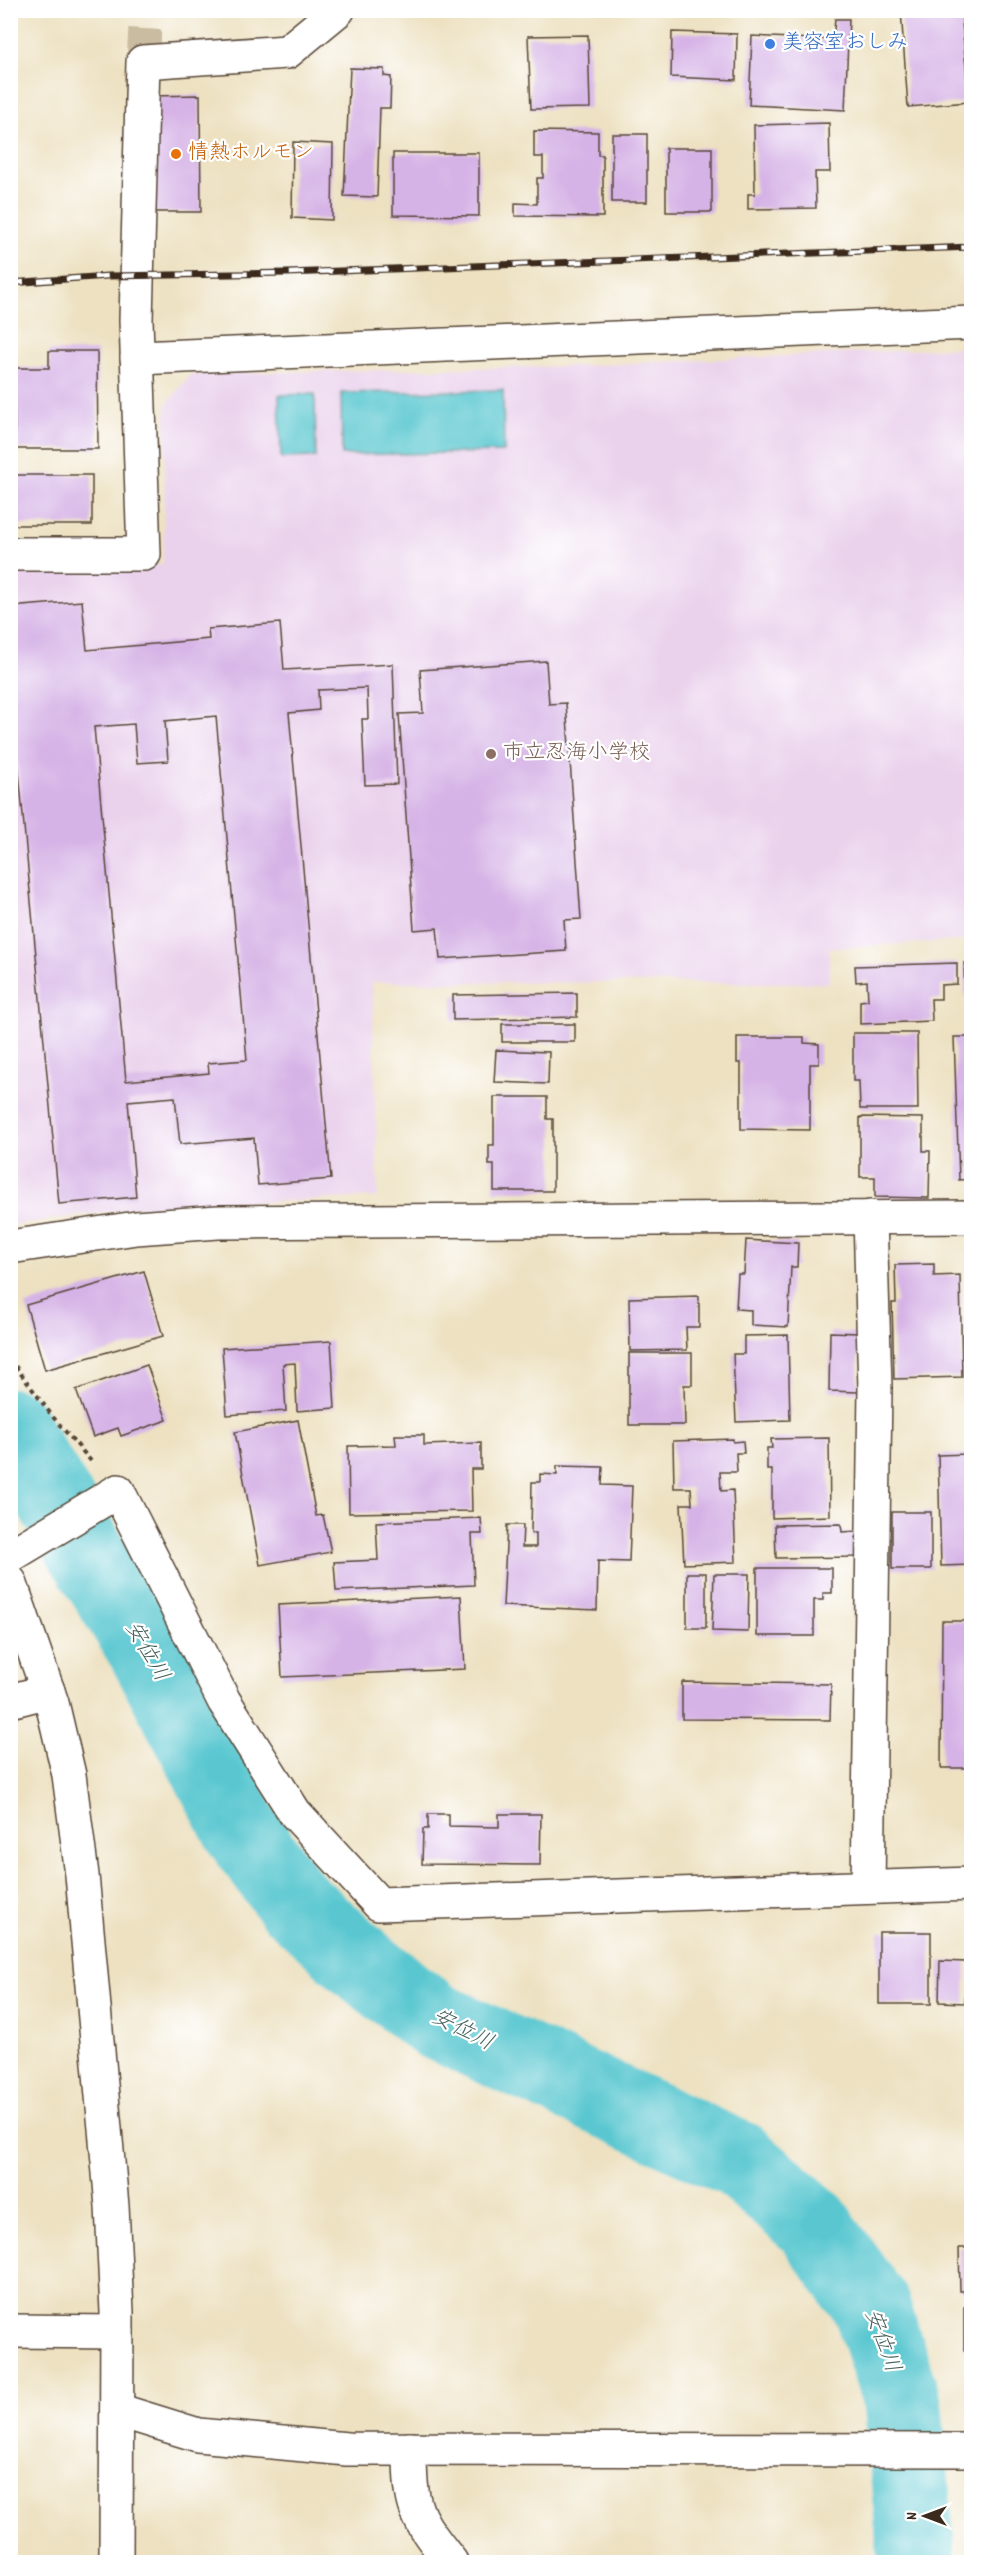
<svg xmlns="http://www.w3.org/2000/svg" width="982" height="2573" viewBox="0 0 982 2573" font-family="Dekko,'Klee One',sans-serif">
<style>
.built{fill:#ead1ec}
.water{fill:#5ac7d0;stroke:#4a7877;stroke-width:1.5}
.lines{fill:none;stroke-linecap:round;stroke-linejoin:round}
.river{stroke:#5ac7d0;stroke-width:78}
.building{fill:#d6b3e6;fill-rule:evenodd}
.minor-tunnel{stroke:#c9bca0;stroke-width:33;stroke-dasharray:33 16;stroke-linecap:butt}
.minor-casing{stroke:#564536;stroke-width:36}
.path{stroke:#564536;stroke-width:4;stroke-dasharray:4.5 4.5;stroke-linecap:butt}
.minor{stroke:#fff;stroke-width:33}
.rail-casing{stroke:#3b2a1e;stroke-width:7}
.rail{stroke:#fff;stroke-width:4.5;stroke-dasharray:14;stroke-linecap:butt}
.shop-dot{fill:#3f7fe0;stroke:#fff;stroke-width:2}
.food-dot{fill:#e8710a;stroke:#fff;stroke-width:2}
.education-dot{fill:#8d6e63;stroke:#fff;stroke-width:2}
.labels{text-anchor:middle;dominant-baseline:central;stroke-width:4.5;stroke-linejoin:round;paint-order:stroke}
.shop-label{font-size:21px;fill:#366cbe;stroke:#fff;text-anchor:start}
.food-label{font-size:21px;fill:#c56008;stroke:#fff;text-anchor:start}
.education-label{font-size:21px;fill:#785e54;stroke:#fff;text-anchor:start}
.water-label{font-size:22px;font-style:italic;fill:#46615c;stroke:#fff}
</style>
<rect width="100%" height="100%" fill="#fff"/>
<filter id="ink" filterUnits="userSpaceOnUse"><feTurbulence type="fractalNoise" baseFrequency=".0167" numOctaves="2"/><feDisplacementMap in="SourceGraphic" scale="12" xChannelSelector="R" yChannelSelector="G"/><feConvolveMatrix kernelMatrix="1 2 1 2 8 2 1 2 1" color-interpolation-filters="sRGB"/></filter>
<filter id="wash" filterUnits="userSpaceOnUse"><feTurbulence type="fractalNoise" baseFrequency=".008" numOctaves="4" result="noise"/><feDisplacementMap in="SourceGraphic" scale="24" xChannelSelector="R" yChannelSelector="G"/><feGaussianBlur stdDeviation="1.35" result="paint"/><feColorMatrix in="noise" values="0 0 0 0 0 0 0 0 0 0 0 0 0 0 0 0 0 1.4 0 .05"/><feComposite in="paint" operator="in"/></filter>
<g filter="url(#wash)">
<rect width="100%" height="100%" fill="#ede1c1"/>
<polygon class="built" points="971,347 971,940 829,948 829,983 372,982 378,1197 143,1207 11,1225 10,568 163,564 166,405 191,374 577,366"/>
<g class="water">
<polygon points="503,390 504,452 342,455 341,393"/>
<polygon points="315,394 316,457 281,458 279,395"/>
</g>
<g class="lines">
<polyline class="river" points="10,1427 146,1649 243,1832 293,1901 363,1965 434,2020 739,2160 813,2224 871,2306 903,2405 917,2562"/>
</g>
<g id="blocks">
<g class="building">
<polygon points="901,10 961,10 969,102 908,107"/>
<polygon points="835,19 849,19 845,110 749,105 752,36 833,40"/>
<polygon points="672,32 737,34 736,80 671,77"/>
<polygon points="588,35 590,108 531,109 528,36"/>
<polygon points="350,68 384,69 384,76 391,77 390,108 380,108 377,197 344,196"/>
<polygon points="200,95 201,212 152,212 152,96"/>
<polygon points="829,123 830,172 815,172 816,208 748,209 748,194 755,194 754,125"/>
<polygon points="534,131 598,132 598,155 603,155 603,217 515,216 515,203 537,204 537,178 543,178 543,157 534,157"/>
<rect x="612" y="134" width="35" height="68"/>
<polygon points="293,142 333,144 332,220 292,218"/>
<rect x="666" y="148" width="46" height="64"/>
<polygon points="393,153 479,153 479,216 393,215"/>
<polygon points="49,351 97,351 98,449 15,449 14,368 49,368"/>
<rect x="10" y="475" width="82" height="50"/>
<path d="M82,601L87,650L209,639L208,629L280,623L284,670L393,664L397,784L365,785L362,719H368L367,688L318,690L319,710L289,713L331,1179L258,1185L254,1138L180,1144L175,1097L128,1101L136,1197L59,1204L10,675V607ZM216,716L247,1060L208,1063L209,1073L126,1081L94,727L134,724L137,763L168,761L165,721Z"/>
<polygon points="546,661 549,704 566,703 581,919 564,920 566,951 440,959 437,928 414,930 399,714 423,713 420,670"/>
<polygon points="957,963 957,984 941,985 941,999 931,999 932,1021 860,1024 860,1001 868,1000 867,981 856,982 855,966"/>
<polygon points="964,963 972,963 972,997 965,997"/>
<polygon points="577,993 577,1017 453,1020 453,995"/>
<rect x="502" y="1024" width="73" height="18"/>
<polygon points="853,1033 917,1033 918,1109 860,1109 859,1081 853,1081"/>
<polygon points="737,1037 804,1037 804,1043 819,1044 819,1064 810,1064 810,1130 741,1129 741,1063 737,1063"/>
<polygon points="954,1037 972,1037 972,1179 959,1180"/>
<polygon points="496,1050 549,1052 548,1084 494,1082"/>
<polygon points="494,1097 547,1097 547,1119 553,1119 553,1191 494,1191 494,1165 489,1165 489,1145 494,1145"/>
<polygon points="860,1117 923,1118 923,1151 930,1151 929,1198 875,1197 875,1177 860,1177"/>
<polygon points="746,1240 798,1243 797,1267 791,1267 788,1327 751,1325 751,1310 736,1309 738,1274 744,1274"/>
<polygon points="934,1264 934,1276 960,1275 962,1377 894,1379 892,1303 896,1303 895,1265"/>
<polygon points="144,1271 163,1336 45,1370 26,1305"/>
<polygon points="699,1296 699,1327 686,1327 687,1350 630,1351 629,1298"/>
<polygon points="830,1332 858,1333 858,1392 829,1391"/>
<polygon points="788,1335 790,1420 736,1422 733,1354 744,1354 744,1336"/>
<polygon points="331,1341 335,1408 297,1411 295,1363 283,1364 286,1411 227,1415 222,1348"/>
<polygon points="629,1353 692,1353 692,1385 684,1385 685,1425 629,1425"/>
<polygon points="147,1365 167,1420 121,1436 118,1428 93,1437 76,1390"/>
<polygon points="298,1420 316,1516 323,1515 331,1552 260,1565 235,1432"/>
<polygon points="395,1435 424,1435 424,1445 481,1443 481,1469 471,1469 472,1511 349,1513 348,1446 396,1445"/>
<polygon points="829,1438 830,1516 772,1518 772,1470 767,1470 767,1448 772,1448 771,1439"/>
<polygon points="733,1439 733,1442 743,1441 744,1453 736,1453 737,1472 720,1472 721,1491 733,1490 736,1562 684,1564 681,1504 692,1504 691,1488 674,1488 673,1441"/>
<polygon points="968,1446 972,1446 972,1565 941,1566 938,1455 968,1454"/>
<polygon points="557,1466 603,1467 602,1485 632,1486 629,1562 598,1561 597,1610 503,1606 507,1525 523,1525 522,1547 536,1547 536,1533 531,1533 532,1482 540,1482 540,1474 557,1475"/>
<rect x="892" y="1512" width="39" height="57"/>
<polygon points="481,1518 482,1534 472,1534 474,1585 336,1591 334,1562 378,1560 376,1522"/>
<polygon points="841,1524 842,1532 859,1531 860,1557 776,1558 775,1525"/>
<polygon points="757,1568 832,1568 832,1593 823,1593 823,1600 814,1600 814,1636 757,1636"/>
<rect x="687" y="1573" width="19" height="55"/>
<polygon points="714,1574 749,1574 748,1632 712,1631"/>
<polygon points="461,1596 465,1669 282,1677 278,1605"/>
<polygon points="942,1621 972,1621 972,1768 941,1768"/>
<polygon points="682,1682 831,1684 830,1720 682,1719"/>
<polygon points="428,1814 449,1814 449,1826 499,1827 499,1814 541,1814 540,1865 422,1864 423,1829 428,1829"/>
<rect x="879" y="1932" width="52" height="72"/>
<polygon points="940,1961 966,1962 965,2003 939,2002"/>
<polygon points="959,2248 972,2248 972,2291 960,2291"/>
<rect x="964" y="2307" width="8" height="43"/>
</g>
</g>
</g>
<g filter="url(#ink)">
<use href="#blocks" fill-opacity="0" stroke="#564536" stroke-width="1.5"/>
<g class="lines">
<polyline class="minor-tunnel" points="143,62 146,10"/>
<g class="minor-casing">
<g id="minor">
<polyline points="137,358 972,323"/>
<polyline points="10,554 144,554 136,320 143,62 287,52 338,10"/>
<polyline points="10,1247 136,1228 218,1222 972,1217"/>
<polyline points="10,1556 118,1491 224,1701 295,1813 379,1904 972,1884"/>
<polyline points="10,1582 52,1703 69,1775 82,1875 112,2206 117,2312 116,2562"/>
<polyline points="10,1701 48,1691"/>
<polyline points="868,1887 875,1388 870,1217"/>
<polyline points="10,2331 117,2332"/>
<polyline points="117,2410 198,2435 347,2449 972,2450"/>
<path d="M410,2449C410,2508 415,2517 451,2562"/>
</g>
</g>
<polyline class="path" points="10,1359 53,1417 91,1461"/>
<use href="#minor" class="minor"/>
<g class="rail-casing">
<polyline id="rail" points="10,283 108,276 287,273 972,247"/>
</g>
<use href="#rail" class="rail"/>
</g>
</g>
<circle class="shop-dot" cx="770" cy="44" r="6"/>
<circle class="food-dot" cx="176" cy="154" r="6"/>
<circle class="education-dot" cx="491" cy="754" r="6"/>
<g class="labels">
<g class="shop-label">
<text x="782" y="44">美容室おしみ</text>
</g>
<g class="food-label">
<text x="188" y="154">情熱ホルモン</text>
</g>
<g class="education-label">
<text x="503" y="754">市立忍海小学校</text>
</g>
<g class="water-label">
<text transform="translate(146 1652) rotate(60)">安位川</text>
<text transform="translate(462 2031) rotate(27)">安位川</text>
<text transform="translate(881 2341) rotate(70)">安位川</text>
</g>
</g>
<rect width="982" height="2573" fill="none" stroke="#fff" stroke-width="36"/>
<g transform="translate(925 2516) rotate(270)" stroke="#ffffff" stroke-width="4.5" paint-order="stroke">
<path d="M0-4.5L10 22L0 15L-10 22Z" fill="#3b2a1e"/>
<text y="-9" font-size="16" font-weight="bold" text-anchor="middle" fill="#3b2a1e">N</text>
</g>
</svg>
